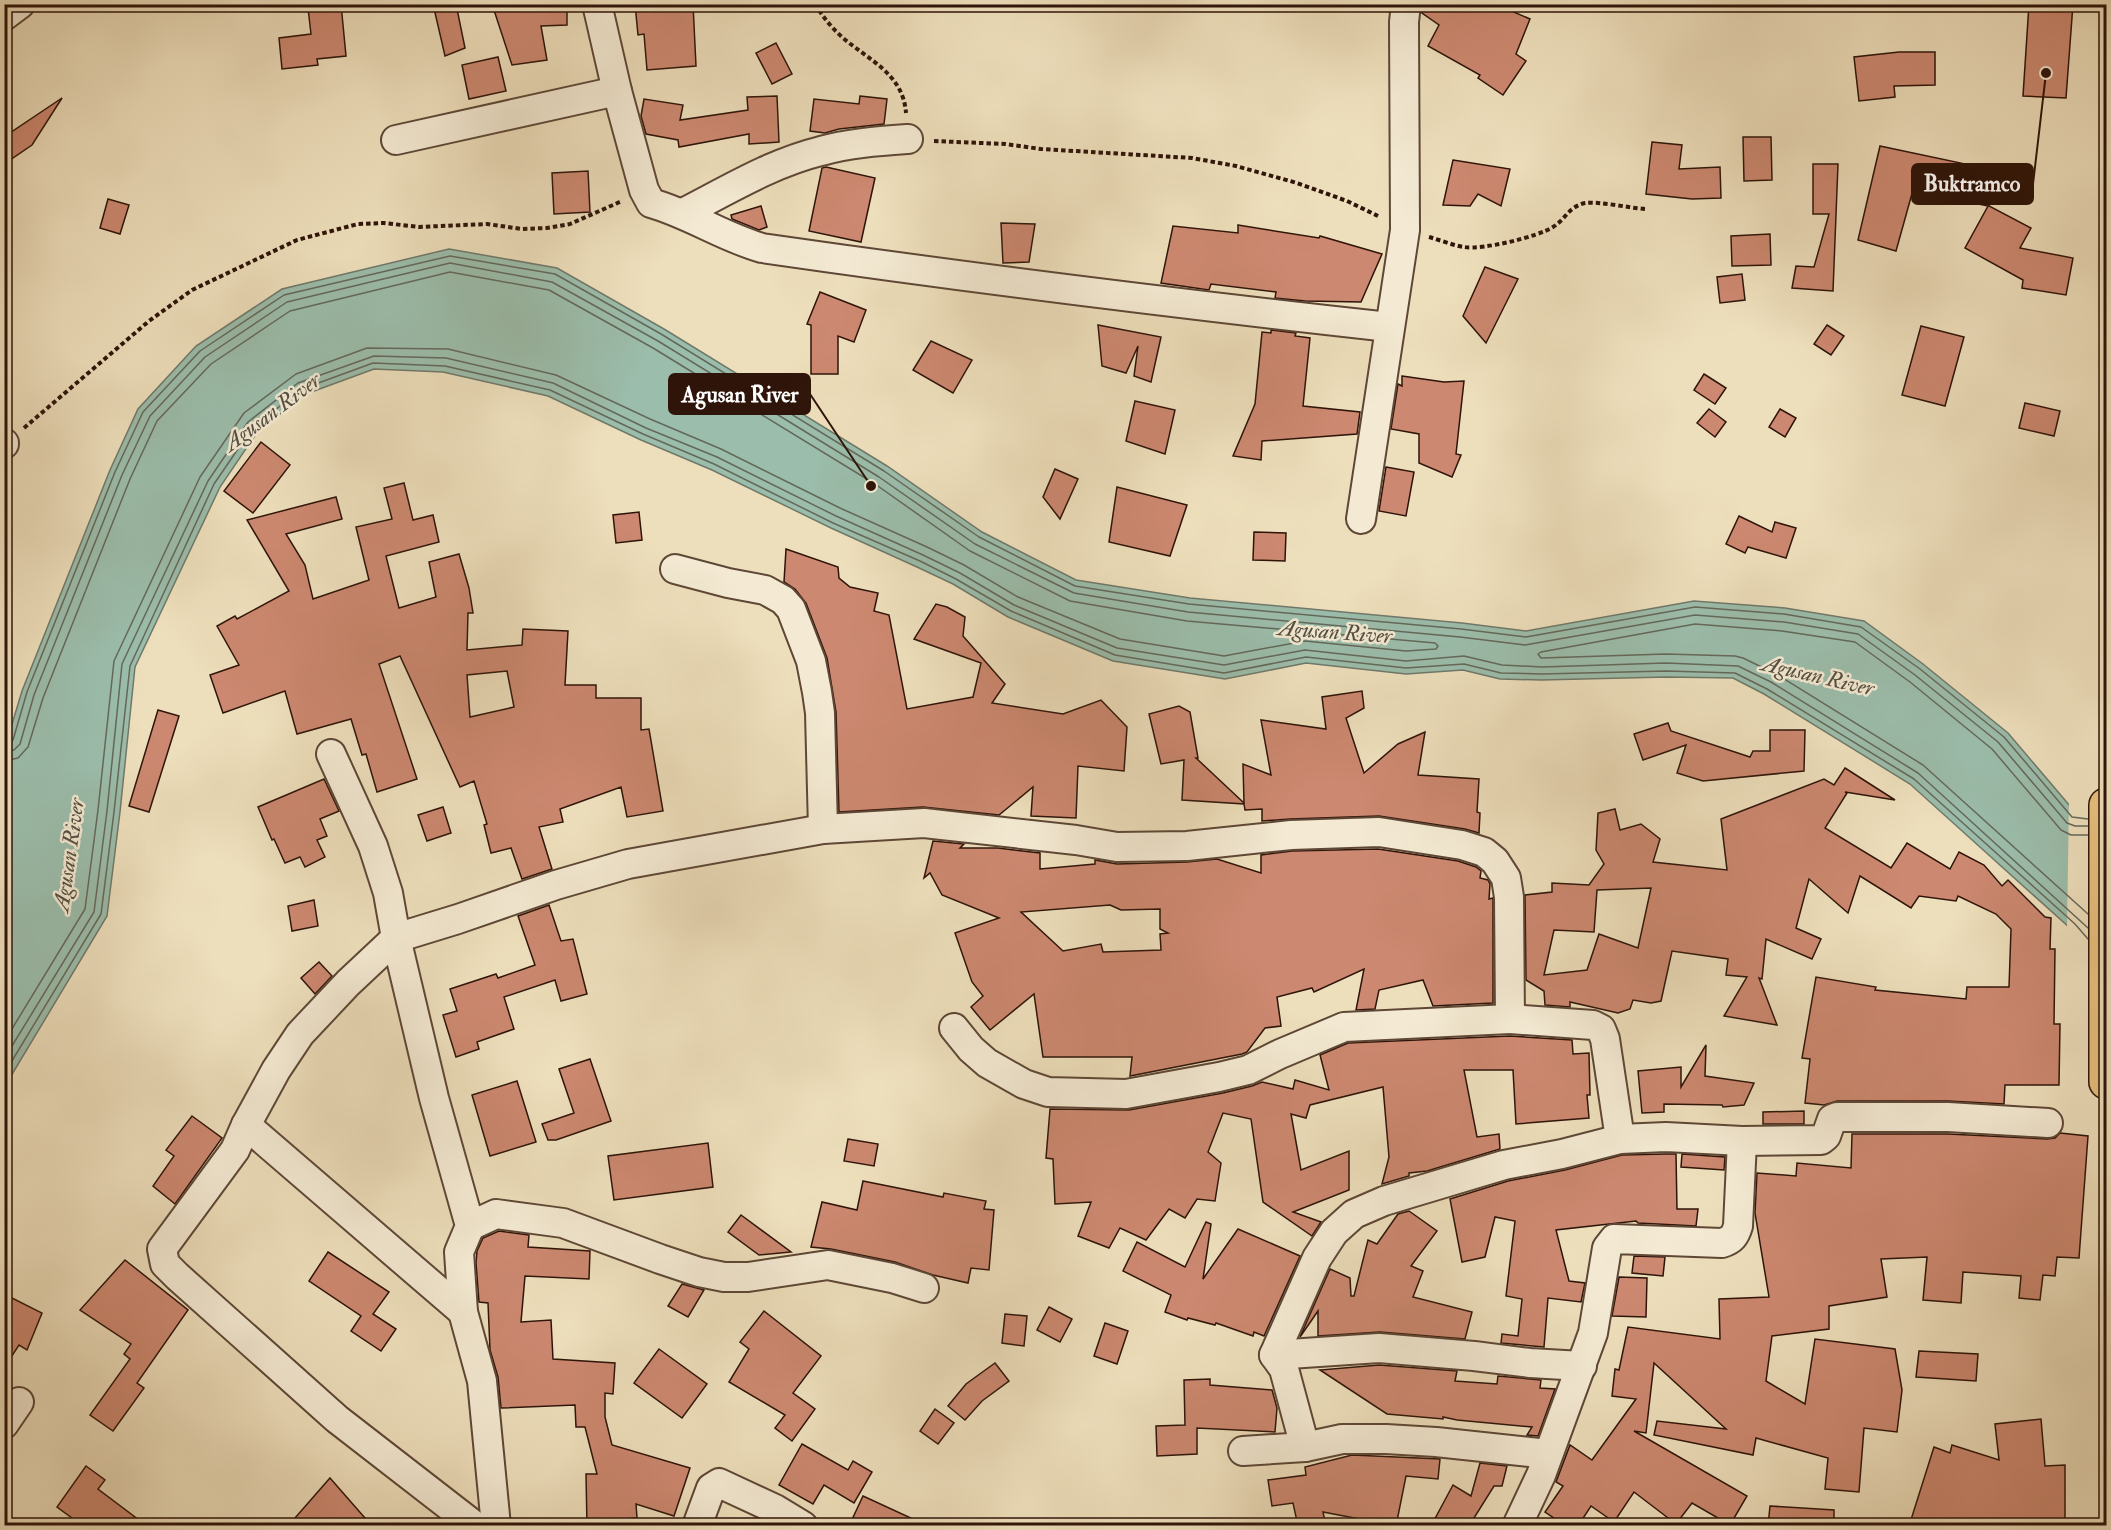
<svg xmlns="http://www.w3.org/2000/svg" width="2111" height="1530" viewBox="0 0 2111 1530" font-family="'IM FELL Double Pica',serif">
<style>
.water{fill:#9bbdab;stroke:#6f796a;stroke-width:1.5}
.pier{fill:#eedfbc}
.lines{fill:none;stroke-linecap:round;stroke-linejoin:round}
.shore{stroke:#64685a;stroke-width:1.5}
.building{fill:#cc8870;stroke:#2e1409;stroke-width:1.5;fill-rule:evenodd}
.minor-casing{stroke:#5e4736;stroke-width:32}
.trunk-casing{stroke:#2e1409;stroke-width:36}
.path{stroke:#2e1409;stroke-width:4;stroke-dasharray:4.5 3;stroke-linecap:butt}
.minor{stroke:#f4ead3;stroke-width:28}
.trunk{stroke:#e7c07e;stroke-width:33}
.labels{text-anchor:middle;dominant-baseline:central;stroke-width:5;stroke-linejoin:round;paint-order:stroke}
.water-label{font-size:22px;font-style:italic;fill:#544f42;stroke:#f4ead3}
.leader{fill:none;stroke:#2e1409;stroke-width:2}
.callout-dot{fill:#2e1409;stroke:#f4ead3;stroke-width:2}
.callout{fill:#2e1409;stroke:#2e1409;stroke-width:2}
.callout-label{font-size:22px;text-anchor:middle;font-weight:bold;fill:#fff}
</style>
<rect width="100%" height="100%" fill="#eedfbc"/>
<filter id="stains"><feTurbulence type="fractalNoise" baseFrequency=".00333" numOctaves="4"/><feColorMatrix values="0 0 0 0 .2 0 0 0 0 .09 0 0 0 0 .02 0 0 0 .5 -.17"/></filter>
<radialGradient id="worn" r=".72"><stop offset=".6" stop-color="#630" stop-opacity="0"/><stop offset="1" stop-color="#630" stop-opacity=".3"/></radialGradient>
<polygon class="water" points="449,249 557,268 664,329 887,466 982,532 1076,580 1190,598 1462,623 1526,631 1694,601 1785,608 1864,621 1923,664 2008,733 2076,813 2071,929 1910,784 1764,694 1733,678 1666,677 1541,680 1500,679 1463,670 1406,674 1306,663 1225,679 1113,661 1008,617 953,584 917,567 831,528 712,470 641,440 548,396 443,372 374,369 306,394 258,431 220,487 135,667 120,812 107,916 5,1086 5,747 22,691 110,470 138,409 196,346 282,289"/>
<polygon class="pier" points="2069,800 2077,810 2106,809 2104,971 2067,929"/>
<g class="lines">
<g class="shore">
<polyline points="4,745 9,744 13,740 27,692 115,472 143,412 200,351 284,295 450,256 555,274 661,334 884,471 979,537 1075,586 1189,604 1461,629 1526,637 1695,607 1784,614 1861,627 1920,669 2004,737 2072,817 2088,819"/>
<polyline points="4,752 14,750 20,744 34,695 122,475 150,416 205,357 287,302 450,263 552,282 658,341 879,477 975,544 1074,593 1188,612 1460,637 1525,645 1695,615 1784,622 1858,634 1915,675 1998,742 2067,823 2075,826 2088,826"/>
<polyline points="4,761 18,758 28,747 43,698 130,479 157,421 211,364 290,311 450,272 549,290 653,348 875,484 970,551 1070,601 1187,621 1435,643 1438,646 1436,649 1406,651 1305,641 1224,656 1120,639 1018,597 964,565 927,547 840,508 721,449 650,419 556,375 448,349 367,348 296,374 244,413 200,477 114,661 98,810 85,909 4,1042"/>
<polyline points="2088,835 2071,835 2061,830 1992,749 1910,682 1855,642 1782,631 1695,624 1541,652 1538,654 1541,658 1666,654 1735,656 1743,658 1776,674 1923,765 2088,914"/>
<polyline points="4,1059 94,912 107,811 122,664 208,481 248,422 298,383 374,356 446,358 553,383 646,428 717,457 836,516 923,555 960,573 1014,605 1117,648 1224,665 1305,650 1406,661 1464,656 1502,665 1542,667 1666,663 1738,666 1771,682 1918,773 2088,928"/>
<polyline points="4,1074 101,914 114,812 130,666 214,484 253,427 302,389 373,363 445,366 550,390 643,434 714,464 833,523 920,561 956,579 1011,611 1115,655 1224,673 1306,657 1406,668 1464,664 1501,673 1542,674 1666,671 1735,673 1767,689 1914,779 2075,924 2088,939"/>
</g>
</g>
<g class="building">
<polygon points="341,4 346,56 317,59 318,65 282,69 279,38 311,34 308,8"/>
<polygon points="433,4 456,4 465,48 445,56"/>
<polygon points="492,4 567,4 567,25 541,26 547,60 512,65"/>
<polygon points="635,4 693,4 696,66 647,70 644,34 638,35"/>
<polygon points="1422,4 1495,4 1530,19 1516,54 1526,61 1503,95 1478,78 1480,75 1428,46 1439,25 1422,13"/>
<polygon points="2029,4 2073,4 2066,98 2023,96"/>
<polygon points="776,43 792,74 772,84 756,53"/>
<polygon points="1899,52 1935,52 1935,85 1894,86 1895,97 1859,101 1854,57"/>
<polygon points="498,57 506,91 469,99 462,65"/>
<polygon points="777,96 779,142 749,144 749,134 679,147 678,140 646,134 641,116 644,99 683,105 680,120 748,110 747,97"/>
<polygon points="860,96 887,99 884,124 839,129 825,133 810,131 814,99 859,104"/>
<polygon points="62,98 32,145 4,164 4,137"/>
<polygon points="1743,137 1771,137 1772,180 1744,181"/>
<polygon points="1652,142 1682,145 1679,169 1720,167 1721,198 1692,199 1646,194"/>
<polygon points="1880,146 1970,165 1969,170 1999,179 1989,206 2031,228 2020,248 2073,258 2066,295 2022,288 2023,280 1965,248 1988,206 1913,190 1896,251 1858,240"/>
<polygon points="1453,160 1510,169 1501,206 1478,194 1470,206 1443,205"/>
<polygon points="1813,164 1838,164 1833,291 1792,288 1796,266 1814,267 1829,214 1813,214"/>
<polygon points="826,167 875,178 861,242 809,231 822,168"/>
<polygon points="588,171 590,212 554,214 552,173"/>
<polygon points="108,199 129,205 120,234 100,228"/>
<polygon points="761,206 767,227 759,230 732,219 731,215"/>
<polygon points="1001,223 1035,224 1029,262 1003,263"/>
<polygon points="1238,225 1319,238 1320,236 1382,254 1361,302 1305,301 1275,298 1276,292 1211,284 1209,290 1161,283 1173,226 1238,233"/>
<polygon points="1770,234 1771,265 1732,266 1731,236"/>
<polygon points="1485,267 1518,279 1486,343 1463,316"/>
<polygon points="1742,274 1745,300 1720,303 1717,277"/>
<polygon points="820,292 866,310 854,342 838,336 838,374 811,374 811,325 807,324"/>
<polygon points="1098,325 1161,337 1151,382 1134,376 1138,346 1126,373 1102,366"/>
<polygon points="1827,325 1844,336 1831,355 1814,344"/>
<polygon points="1921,326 1964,337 1945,406 1902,395"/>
<polygon points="1271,330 1296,333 1295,336 1310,338 1303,406 1360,412 1357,434 1262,441 1261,460 1233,456 1255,404 1262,332 1271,333"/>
<polygon points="931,341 972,360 953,393 913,370"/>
<polygon points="1704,374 1726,388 1715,404 1694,390"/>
<polygon points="1402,376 1444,382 1464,381 1456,454 1461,455 1452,477 1419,463 1419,434 1391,429 1398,384 1402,386"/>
<polygon points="1135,401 1175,410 1165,454 1126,441"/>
<polygon points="2025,403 2060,411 2054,436 2019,428"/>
<polygon points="1709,409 1726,422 1715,437 1697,423"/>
<polygon points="1780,409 1796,418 1785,437 1769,427"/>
<polygon points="261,442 290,465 253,513 224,491"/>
<polygon points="1386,467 1414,472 1406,516 1379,511"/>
<polygon points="1055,469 1078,479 1060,519 1043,497"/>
<path d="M404,483L413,520L433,515L439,542L386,556L399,608L436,597L429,562L459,554L469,588L473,613H468L467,650L522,645L523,629L568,631L565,685H596V698H641V730L649,729L663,811L627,817L621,787L560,809L563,822L539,827L552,869L522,879L511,848L491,853L484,825L487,824L474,781L460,787L400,656L379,664L417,779L377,792L366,754L362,755L351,719L297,734L285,691L223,713L210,675L239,665L217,626L235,616L237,619L289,591L247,520L336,497L342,519L286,534L305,565L313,599L369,580L356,527L392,519L384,488ZM507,671L514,707L470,717L467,675Z"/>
<polygon points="1117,487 1187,505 1170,556 1109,542"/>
<polygon points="639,512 642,540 616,543 613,515"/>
<polygon points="1739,516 1772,532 1775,522 1796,528 1786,558 1748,547 1745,553 1726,544"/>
<polygon points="1254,532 1286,533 1285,561 1253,560"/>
<polygon points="786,549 838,567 839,578 850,587 878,593 874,611 889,615 907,709 973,697 981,663 914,639 936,604 947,607 965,617 963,636 1005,684 992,703 1063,714 1101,700 1127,727 1124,771 1078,766 1076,818 1031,816 1033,787 999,815 923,807 839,812 836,712 827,658 806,603 795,589 784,582"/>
<polygon points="1362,691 1364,708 1346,718 1364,773 1398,744 1425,732 1418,775 1479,779 1477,812 1480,813 1479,833 1465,829 1379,816 1290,819 1262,821 1262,809 1245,810 1244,804 1182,800 1184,760 1161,764 1149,714 1179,706 1190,712 1198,758 1196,758 1244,803 1243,764 1271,775 1261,720 1326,729 1322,697"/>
<polygon points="158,710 179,716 149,812 129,806"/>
<polygon points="1668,723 1671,731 1750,757 1753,751 1770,751 1770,730 1805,730 1804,771 1703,781 1677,773 1686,745 1643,760 1634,734"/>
<path d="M1845,768L1895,800L1845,792L1847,793L1825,828L1891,868L1907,843L1950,869L1959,852L1984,865L2002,886L2008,880L2045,917L2051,918L2050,949H2055L2054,1024H2060L2059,1085H2005L2004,1104L1948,1101H1837L1824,1105L1805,1103L1810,1059L1802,1058L1816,977L1876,987L1875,990L1966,999L1967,987H2009L2011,929L1996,914L1958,896L1956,901L1919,896L1911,908L1860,876L1848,913L1809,879L1796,928L1821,939L1812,959L1766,939L1762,979L1759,978L1777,1025L1724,1016L1747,977L1726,975L1728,959L1672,951L1661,1001L1651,1003L1633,1000L1630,1009L1618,1013L1570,1002V1007L1545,1005L1544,991L1526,980L1525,895L1552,892V883L1589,885L1604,864L1596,850L1598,813L1615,809L1620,830L1641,824L1660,839L1653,862L1727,870L1721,819L1824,779L1834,785ZM1651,888L1638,948L1599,934L1587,970L1544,975L1554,930L1594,932L1597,890Z"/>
<polygon points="324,779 339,811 320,819 327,836 317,840 325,857 305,867 300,857 285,863 274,839 272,840 258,807"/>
<polygon points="443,807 451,833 427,841 418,815"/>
<path d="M933,841L964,844L960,848H998L1040,853V869L1095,864V860L1117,864L1187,862L1217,859L1261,873V855L1292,851L1378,849L1458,861L1476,867L1481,871L1480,878L1488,880L1490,884L1489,899L1493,898V1003L1433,1006L1423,980L1379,990L1375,1009L1356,1010L1364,969L1314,992L1312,988L1277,997L1281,1026L1265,1028L1247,1052L1242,1054L1130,1076L1132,1057H1043L1034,994L990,1030L971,1007L983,996L972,982L955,933L999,918L942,895L930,873L924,878ZM1110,905L1121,910L1160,909V929L1168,933L1160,934L1161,950L1103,952L1101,944L1063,951L1021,912Z"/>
<polygon points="314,900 318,926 292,931 288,906"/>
<polygon points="549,905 561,941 573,939 587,994 561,1001 555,980 504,997 514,1029 477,1042 479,1049 456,1057 443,1015 457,1011 450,989 496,974 498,978 535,965 518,916"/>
<polygon points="319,962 332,976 315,994 301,978"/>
<polygon points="1510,1036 1572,1040 1573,1054 1589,1053 1590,1095 1587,1095 1589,1118 1516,1124 1513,1070 1464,1070 1477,1137 1499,1134 1500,1149 1427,1171 1409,1173 1409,1176 1382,1184 1389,1157 1383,1087 1310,1105 1306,1118 1291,1114 1301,1170 1349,1151 1349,1190 1293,1212 1321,1222 1312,1236 1263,1202 1251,1119 1223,1113 1208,1152 1221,1163 1215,1201 1197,1199 1185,1218 1169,1209 1146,1240 1120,1228 1109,1248 1078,1236 1091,1202 1055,1204 1053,1159 1046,1158 1050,1109 1129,1110 1223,1093 1252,1086 1262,1082 1293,1089 1295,1080 1329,1090 1320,1055 1348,1043"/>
<polygon points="1706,1045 1705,1076 1754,1083 1744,1105 1723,1107 1722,1105 1664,1104 1664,1112 1642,1113 1638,1071 1681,1067 1681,1087"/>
<polygon points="590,1059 611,1121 556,1140 548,1140 542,1124 574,1113 559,1069"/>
<polygon points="517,1081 536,1142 490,1156 472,1095"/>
<polygon points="1804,1111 1804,1124 1763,1124 1763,1112"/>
<polygon points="192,1116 222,1138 175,1204 153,1186 174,1156 166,1150"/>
<polygon points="2060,1133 2088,1136 2079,1258 2057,1257 2055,1276 2043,1275 2040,1300 2019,1298 2021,1276 1963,1272 1961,1303 1923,1300 1927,1257 1881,1259 1887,1297 1829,1306 1829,1329 1772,1336 1766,1381 1805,1404 1815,1339 1895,1349 1902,1390 1897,1432 1864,1428 1859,1492 1825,1489 1828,1458 1756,1438 1753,1455 1654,1435 1657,1421 1726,1429 1654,1363 1646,1433 1634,1431 1747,1496 1730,1525 1692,1503 1676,1524 1634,1492 1614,1522 1591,1506 1578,1526 1566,1526 1545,1512 1563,1486 1556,1482 1570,1445 1592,1460 1636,1399 1612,1396 1615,1369 1619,1370 1628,1327 1720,1339 1719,1299 1769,1297 1755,1213 1757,1173 1796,1176 1797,1163 1851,1168 1852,1134 1948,1134 2047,1139 2055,1138"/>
<polygon points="848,1139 878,1144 874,1166 844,1161"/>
<polygon points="708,1143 713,1187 614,1200 608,1156"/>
<polygon points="1666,1154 1676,1154 1677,1209 1698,1209 1696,1226 1638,1223 1636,1221 1556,1230 1569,1281 1585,1283 1581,1302 1548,1298 1544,1347 1501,1343 1502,1334 1518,1336 1522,1299 1506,1296 1515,1221 1495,1217 1485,1257 1462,1262 1450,1199 1508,1181 1565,1170 1622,1155"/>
<polygon points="1682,1154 1725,1157 1724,1170 1681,1167"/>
<polygon points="863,1181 943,1197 944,1193 986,1201 984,1209 994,1210 989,1270 971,1268 968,1283 933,1275 895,1262 831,1249 811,1247 822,1202 857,1210"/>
<polygon points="1409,1211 1437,1231 1411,1266 1423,1271 1413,1297 1472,1312 1465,1339 1380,1332 1318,1336 1318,1311 1300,1337 1330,1269 1350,1278 1351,1296 1354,1296 1368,1240 1377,1244 1398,1214"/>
<polygon points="741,1215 791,1252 759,1255 728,1232"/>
<polygon points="1206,1222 1211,1224 1203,1279 1238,1229 1300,1256 1264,1336 1254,1332 1253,1336 1216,1323 1215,1325 1188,1318 1187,1320 1165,1312 1171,1295 1123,1271 1137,1242 1185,1267"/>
<polygon points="499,1231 529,1235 528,1247 590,1251 589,1279 525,1276 521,1322 551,1320 553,1359 615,1363 613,1394 605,1393 605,1417 612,1445 690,1468 674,1516 636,1504 637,1518 609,1520 609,1526 587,1526 586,1474 597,1474 585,1427 576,1427 575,1405 501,1408 498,1377 490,1350 488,1303 479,1302 476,1263 477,1251 483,1238"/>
<polygon points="328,1252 389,1292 373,1314 396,1329 381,1351 351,1331 361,1316 309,1281"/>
<polygon points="1634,1256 1665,1257 1663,1276 1632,1273"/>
<polygon points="125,1260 188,1310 137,1383 144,1388 113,1431 90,1415 130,1359 124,1354 131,1344 80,1310"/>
<polygon points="1619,1277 1647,1278 1646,1317 1612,1316"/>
<polygon points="682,1284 704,1290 688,1317 668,1306"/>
<polygon points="4,1294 42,1313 27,1350 19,1345 4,1368"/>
<polygon points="1049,1307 1072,1319 1060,1342 1037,1330"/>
<polygon points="764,1311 821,1356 793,1393 815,1409 792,1441 775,1428 785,1415 729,1382 749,1349 740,1342"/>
<polygon points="1005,1314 1027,1316 1024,1346 1002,1343"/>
<polygon points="1105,1323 1128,1331 1117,1364 1094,1356"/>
<polygon points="659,1349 707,1384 682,1418 634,1383"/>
<polygon points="1919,1351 1978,1354 1976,1381 1916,1377"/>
<polygon points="995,1363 1009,1381 982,1401 965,1420 948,1406 966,1384"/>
<polygon points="1379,1365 1457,1371 1455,1381 1497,1384 1498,1376 1541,1380 1540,1388 1555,1389 1538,1436 1527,1435 1532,1427 1457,1420 1443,1417 1443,1419 1387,1414 1320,1370"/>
<polygon points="1210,1379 1210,1385 1272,1390 1277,1408 1275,1432 1197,1428 1197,1454 1157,1456 1156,1426 1185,1425 1184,1380"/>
<polygon points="935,1409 954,1423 938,1444 920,1431"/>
<polygon points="2041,1419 2045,1466 2065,1465 2065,1526 1909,1526 1934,1447 1950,1453 1952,1445 1999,1460 1995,1424"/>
<polygon points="802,1444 848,1470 853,1461 872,1472 854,1503 824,1485 813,1504 779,1485"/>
<polygon points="1352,1455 1440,1459 1438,1479 1406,1476 1396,1526 1323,1512 1326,1526 1298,1526 1293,1503 1272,1506 1268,1480 1306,1475 1305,1467"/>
<polygon points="1480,1463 1507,1466 1502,1486 1494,1486 1469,1526 1431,1526 1453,1485 1471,1496"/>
<polygon points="86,1466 105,1480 98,1489 147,1526 83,1526 57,1507"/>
<polygon points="330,1478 372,1526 288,1526"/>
<polygon points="863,1496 928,1526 849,1526"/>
<polygon points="1770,1506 1834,1510 1834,1526 1768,1526"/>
</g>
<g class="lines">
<g class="minor-casing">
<g id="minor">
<path d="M597,4L617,91L644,190L651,203C690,214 723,237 762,248C970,278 1180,304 1389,327"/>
<polyline points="4,16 20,4"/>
<polyline points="396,140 617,91"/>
<path d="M683,213C728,190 772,163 821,151C849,143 879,141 908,139"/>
<polyline points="4,443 4,444"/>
<polyline points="1361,519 1405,230 1404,22 1406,4"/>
<polyline points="675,569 728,583 765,590 783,600 791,609 811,661 817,692 820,713 823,829"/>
<polyline points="331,754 373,846 388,893 396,938 434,1098 470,1226 459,1252 463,1312 482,1381 496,1526"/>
<polyline points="954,1028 971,1049 987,1063 1024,1084 1048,1092 1126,1094 1219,1077 1248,1070 1280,1054 1344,1027 1510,1019"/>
<polyline points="246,1125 463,1312"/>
<polyline points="470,1226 496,1214 563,1223 660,1259 699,1272 724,1277 748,1277 828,1265 892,1278 924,1288"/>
<polyline points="1274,1355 1379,1348 1474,1356 1530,1363 1582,1366"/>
<polyline points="4,1424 19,1402"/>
<polyline points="1305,1447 1284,1369 1274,1355 1317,1258 1334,1232 1354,1214 1384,1201 1504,1165 1562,1154 1620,1139 1666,1137 1742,1141 1821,1140 1826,1136 1832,1119 1837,1117 1948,1117 2048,1123"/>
<polyline points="1243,1451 1305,1447 1342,1439 1386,1439 1436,1442 1548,1454"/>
<polyline points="475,1526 337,1419 177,1276 165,1264 162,1249 235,1150 246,1125 276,1070 300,1034 348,983 396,938 458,919 556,885 628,864 823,829 924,823 1076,840 1117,847 1187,846 1291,835 1379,832 1462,845 1484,852 1495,861 1506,878 1509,897 1510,1019 1593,1025 1601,1029 1605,1039 1620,1139"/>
<polyline points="697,1526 711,1488 719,1483 775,1509 803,1526"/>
<path d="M1517,1526L1541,1475L1593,1333L1607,1248L1614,1239L1722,1243C1732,1240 1735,1236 1738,1226L1742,1141"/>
</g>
</g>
<g class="trunk-casing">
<polyline id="trunk" points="2106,805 2106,1082"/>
</g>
<g class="path">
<path d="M815,4C823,17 831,27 842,37C868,60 903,73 906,113"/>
<polyline points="934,141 1005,144 1041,149 1192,158 1236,166 1297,183 1347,201 1378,216"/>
<path d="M1429,237C1440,240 1452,245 1464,247C1483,250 1537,237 1553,227C1566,219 1568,207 1585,203C1598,201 1630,208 1645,209"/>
<polyline points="24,428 149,321 192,290 297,240 358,224 384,223 419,227 487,224 522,229 547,228 570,224 622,201"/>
</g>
<use href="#minor" class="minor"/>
<use href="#trunk" class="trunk"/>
</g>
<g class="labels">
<g class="water-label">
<text transform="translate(272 412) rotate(-37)">Agusan River</text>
<text transform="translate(1335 632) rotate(4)">Agusan River</text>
<text transform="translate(1818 676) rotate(13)">Agusan River</text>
<text transform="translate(69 855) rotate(-82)">Agusan River</text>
</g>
</g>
<path class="leader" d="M2046 73L2033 184M871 486L810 394"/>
<g class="callout-dot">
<circle cx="2046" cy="73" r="6"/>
<circle cx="871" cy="486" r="6"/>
</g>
<g class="callout">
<rect x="1912" y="164" width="121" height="40" rx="6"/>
<rect x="669" y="374" width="141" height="40" rx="6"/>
</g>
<g class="callout-label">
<text x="1972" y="191">Buktramco</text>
<text x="740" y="402">Agusan River</text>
</g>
<rect width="2111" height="1530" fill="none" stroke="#eedfbc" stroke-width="24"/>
<rect x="6" y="6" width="2099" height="1518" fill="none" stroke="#2e1409" stroke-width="3"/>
<rect x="12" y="12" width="2087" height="1506" fill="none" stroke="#2e1409" stroke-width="1.5"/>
<rect width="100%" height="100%" filter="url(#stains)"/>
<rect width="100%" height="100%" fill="url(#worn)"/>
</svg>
